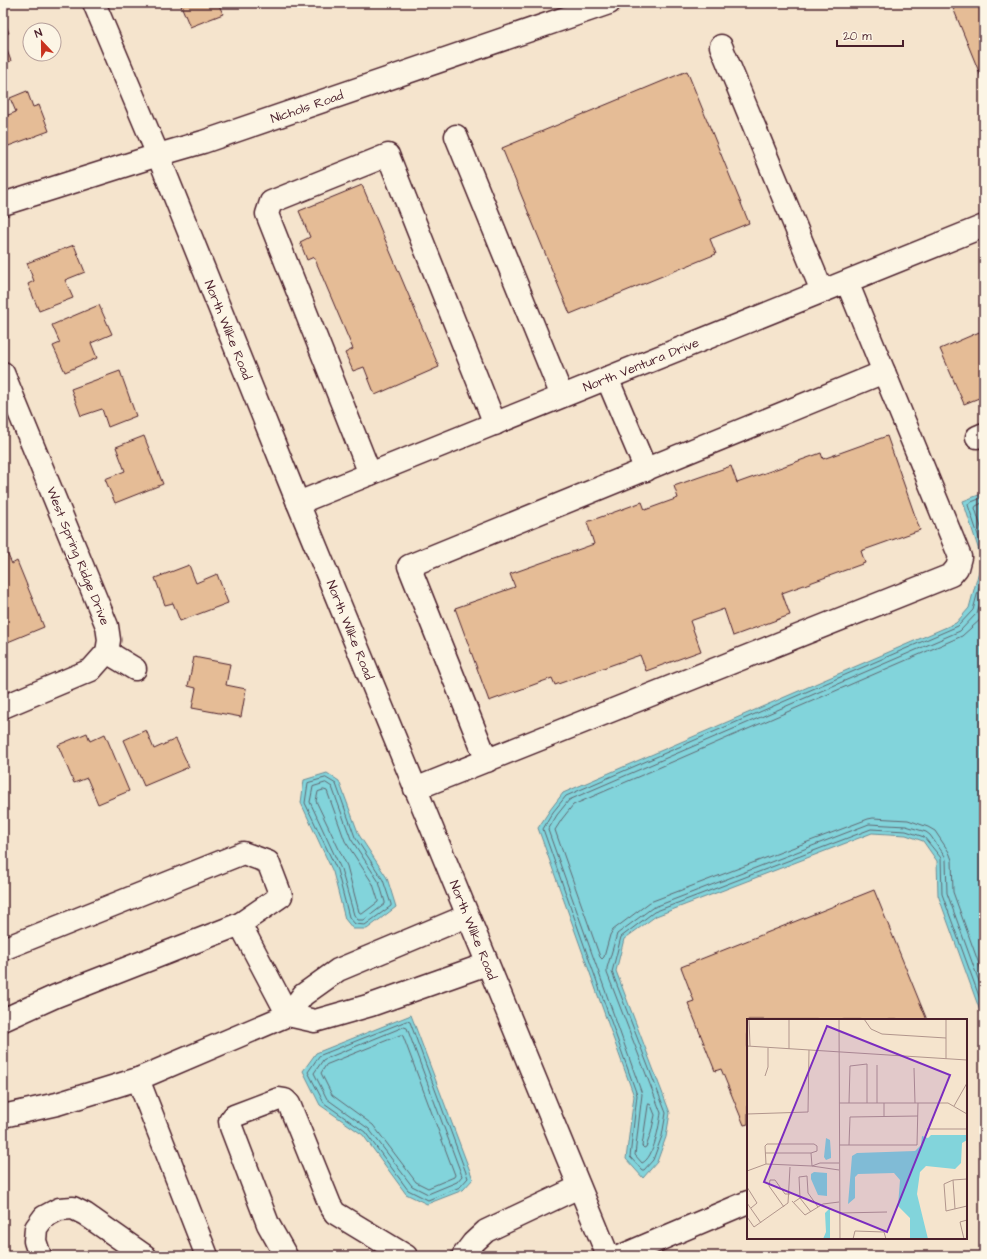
<svg xmlns="http://www.w3.org/2000/svg" width="987" height="1259" viewBox="0 0 987 1259" font-family="'Architects Daughter',sans-serif">
<style>
.water{fill:#82d4db;stroke:#6c8c95}
.lines{fill:none;stroke-linecap:round;stroke-linejoin:round}
.shore{stroke:#606771;stroke-width:1}
.building{fill:#e5bc96;stroke:#4a1f2b}
.minor-casing{stroke:#4a1f2b;stroke-width:25}
.minor{stroke:#fcf5e5;stroke-width:22}
.labels{text-anchor:middle;dominant-baseline:central;stroke-width:3;stroke-linejoin:round;paint-order:stroke}
.street-label{font-size:13px;fill:#4a1f2b;stroke:#fcf5e5}
.inset-road{fill:none;stroke:#b1958c;stroke-width:1}
.view{fill:#7b2cbf;fill-opacity:0.15;stroke:#7b2cbf;stroke-width:2}
.inset-edge{fill:none;stroke:#4a1f2b;stroke-width:2}
</style>
<rect width="100%" height="100%" fill="#f5e4cd"/>
<filter id="ink" filterUnits="userSpaceOnUse"><feTurbulence type="fractalNoise" baseFrequency=".025" numOctaves="2"/><feDisplacementMap in="SourceGraphic" scale="8" xChannelSelector="R" yChannelSelector="G"/><feConvolveMatrix kernelMatrix="1 2 1 2 8 2 1 2 1" color-interpolation-filters="sRGB"/></filter>
<g filter="url(#ink)">
<g class="water">
<polygon points="984,493 984,1022 938,895 937,861 923,841 906,835 872,833 656,916 624,939 616,971 670,1113 666,1137 657,1162 643,1178 626,1159 634,1096 538,828 550,810 563,793 956,623 969,608 982,560 963,501"/>
<polygon points="327,773 339,781 359,835 387,878 396,907 367,929 353,929 345,919 333,872 301,803 304,780"/>
<polygon points="411,1015 473,1179 463,1190 427,1204 406,1194 363,1135 320,1105 303,1071 316,1053"/>
</g>
<g class="lines">
<g class="shore">
<polyline points="984,497 969,503 968,505 984,553"/>
<polyline points="984,502 976,506 975,508 984,537"/>
<polyline points="984,569 973,610 958,626 566,796 553,812 543,829 637,1095 630,1157 642,1170 644,1170 653,1160 662,1136 666,1113 612,972 621,937 654,912 871,829 906,831 924,837 941,858 942,894 984,1010"/>
<path d="M984,589L977,613L960,631L569,800L557,815L548,830L642,1094L635,1155L642,1163C654,1158 659,1126 661,1113L607,973V968L617,934L652,908L869,824L906,826L926,832L930,835L945,856L946,860L947,893L984,995"/>
<polyline points="984,612 981,619 962,636 573,805 562,819 555,830 600,957 602,959 604,957 610,935 613,930 650,902 868,819 873,818 908,820 928,827 935,831 949,852 952,860 953,892 984,978"/>
<polygon points="326,778 336,784 355,837 383,880 391,904 391,906 365,925 355,924 349,917 337,870 305,803 308,783"/>
<polygon points="326,783 332,787 351,839 379,882 385,902 385,904 364,920 358,920 354,915 341,869 310,802 313,787"/>
<polygon points="324,790 327,791 345,841 373,884 378,900 378,902 362,914 359,912 347,866 316,801 318,792"/>
<polygon points="407,1021 410,1022 468,1178 460,1187 428,1200 408,1190 365,1132 324,1103 308,1072 319,1056"/>
<polygon points="404,1027 407,1028 462,1176 457,1182 428,1194 412,1186 369,1129 327,1099 314,1073 323,1060"/>
<polygon points="401,1035 403,1036 455,1175 454,1177 428,1188 416,1182 373,1125 332,1095 321,1073 326,1065"/>
<polygon points="649,1104 651,1105 655,1115 651,1133 646,1147 644,1148 642,1146 648,1106"/>
</g>
</g>
<g class="building">
<polygon points="180,3 218,3 223,14 190,27"/>
<polygon points="951,3 984,3 984,84"/>
<polygon points="3,18 9,33 3,35"/>
<polygon points="3,40 11,61 3,64"/>
<polygon points="687,71 749,223 710,239 716,254 570,314 502,148"/>
<polygon points="27,91 33,107 39,105 49,131 3,148 3,117 16,112 10,98"/>
<polygon points="362,185 439,367 375,395 364,367 353,371 345,353 353,349 314,257 307,260 300,242 310,237 299,211"/>
<polygon points="74,245 85,272 65,280 73,298 39,311 28,284 34,281 27,263"/>
<polygon points="99,305 112,334 91,343 97,358 65,372 53,346 60,343 52,325"/>
<polygon points="984,330 984,396 964,404 940,349"/>
<polygon points="120,371 136,416 108,427 102,409 81,416 71,389"/>
<polygon points="144,436 163,484 115,503 105,479 125,471 116,447"/>
<polygon points="887,436 920,530 861,551 865,563 782,593 790,615 733,636 724,609 690,621 701,651 646,671 640,655 555,685 552,678 489,701 455,608 515,587 510,574 594,544 587,522 642,502 645,510 678,498 674,486 731,466 737,483 821,453 823,459"/>
<polygon points="7,553 12,564 17,561 44,627 3,644 3,555"/>
<polygon points="189,565 196,583 217,574 228,603 180,621 173,603 165,605 155,578"/>
<polygon points="194,657 230,664 226,685 246,689 241,717 192,708 196,688 188,686"/>
<polygon points="146,730 154,749 176,739 189,767 144,786 124,740"/>
<polygon points="87,733 90,741 105,734 129,791 98,804 87,778 74,783 58,745"/>
<polygon points="874,890 927,1020 748,1020 748,1124 744,1125 721,1069 715,1071 688,1003 694,1001 681,967"/>
</g>
<g class="lines">
<g class="minor-casing">
<g id="minor">
<polyline points="94,3 158,155 298,503 608,1256"/>
<polyline points="721,46 822,291"/>
<polyline points="456,136 562,396"/>
<polyline points="3,204 158,155 203,142 609,3"/>
<polyline points="3,373 107,626 109,640 107,652 91,670 3,707"/>
<polyline points="607,378 646,470"/>
<polyline points="977,437 984,434"/>
<polyline points="370,474 267,214 271,202 388,155 495,424"/>
<polyline points="298,503 984,226"/>
<polyline points="107,652 135,669"/>
<polyline points="487,761 409,566 884,372"/>
<polyline points="415,789 951,575 957,568 960,557 847,282"/>
<polyline points="467,916 338,970 303,995 288,1015 315,1021 371,1005 487,964"/>
<polyline points="3,949 243,853 268,862 281,896 240,924 288,1015 138,1079 57,1104 3,1116"/>
<polyline points="3,1020 56,996 240,924"/>
<polyline points="138,1079 207,1256"/>
<polyline points="40,1256 35,1241 36,1228 44,1217 59,1209 73,1208 85,1214 145,1256"/>
<polyline points="286,1256 268,1224 231,1127 230,1121 234,1116 279,1099 285,1100 289,1104 330,1205 335,1213 406,1256"/>
<polyline points="463,1256 473,1243 486,1231 579,1187"/>
<polyline points="621,1256 748,1202"/>
</g>
</g>
<use href="#minor" class="minor"/>
</g>
</g>
<g class="labels">
<g class="street-label">
<text transform="translate(307 107) rotate(-19)">Nichols Road</text>
<text transform="translate(228 330) rotate(68)">North Wilke Road</text>
<text transform="translate(641 365) rotate(-22)">North Ventura Drive</text>
<text transform="translate(78 556) rotate(68)">West Spring Ridge Drive</text>
<text transform="translate(350 630) rotate(68)">North Wilke Road</text>
<text transform="translate(473 930) rotate(68)">North Wilke Road</text>
</g>
</g>
<g transform="translate(747 1019)">
<rect width="220" height="220" fill="#f5e4cd"/>
<path d="M184,116H220V121L215,124L214,144L208,150L179,147L173,153L170,175L181,220H163V199L151,187L153,161L147,154L111,155L108,158V179L101,185L105,137L110,134L168,132L174,126L175,117L181,119ZM79,119L83,121L84,135V139L79,141L77,138ZM67,153L80,154V177L71,176L64,160V155ZM83,189V220H76L79,213L78,194Z" fill="#82d4db"/>
<path class="inset-road" d="M2,0L3,27M92,0L93,220M117,0L124,10L135,15L199,19M0,27L220,41M42,30V0M199,40V0M130,46V84M167,49L168,84M18,57L21,48V29M92,84H201L220,95M102,84L103,47L120,45V84M137,84V98M207,87L220,64M0,95L61,93L62,31M180,110H220M92,126H170L171,84M102,126L103,98L171,97M18,134H64M92,144H73L65,147L92,151M0,152L19,145L65,147L64,134L70,132V127L67,125H20L18,127L19,145M220,160L206,161L197,165L199,192L220,187M206,161L208,190M0,168L10,184L4,189M53,179L64,193M45,182L58,196L76,185L92,183M47,183L53,179L52,158L60,157L61,174L71,188M0,184L14,204M37,188L22,167L23,161H28L38,175H43M93,194L140,193M0,198L7,208L41,184L43,148M106,220L108,212L137,213L139,220M217,220L213,203L220,201"/>
<path class="view" d="M80,7L203,56L140,213L17,163Z"/>
<rect width="220" height="220" class="inset-edge"/>
</g>
<rect width="987" height="1259" fill="none" stroke="#fcf5e5" stroke-width="16"/>
<rect x="8" y="8" width="971" height="1243" fill="none" stroke="#4a1f2b" stroke-width="1.5" filter="url(#ink)"/>
<g transform="translate(42 42) rotate(338)"><circle r="19" fill="#fcf5e5" stroke="#b59f9b"/>
<path d="M0-3L7 15L0 10L-7 15Z" fill="#c8321e"/>
<text y="-6" font-size="11" font-weight="bold" text-anchor="middle" fill="#4a1f2b">N</text>
</g>
<path d="M837 40v6h66v-6" fill="none" stroke="#4a1f2b" stroke-width="2"/>
<text x="843" y="40" font-size="12" fill="#4a1f2b" stroke="#fcf5e5" stroke-width="3" paint-order="stroke">20 m</text>
</svg>
